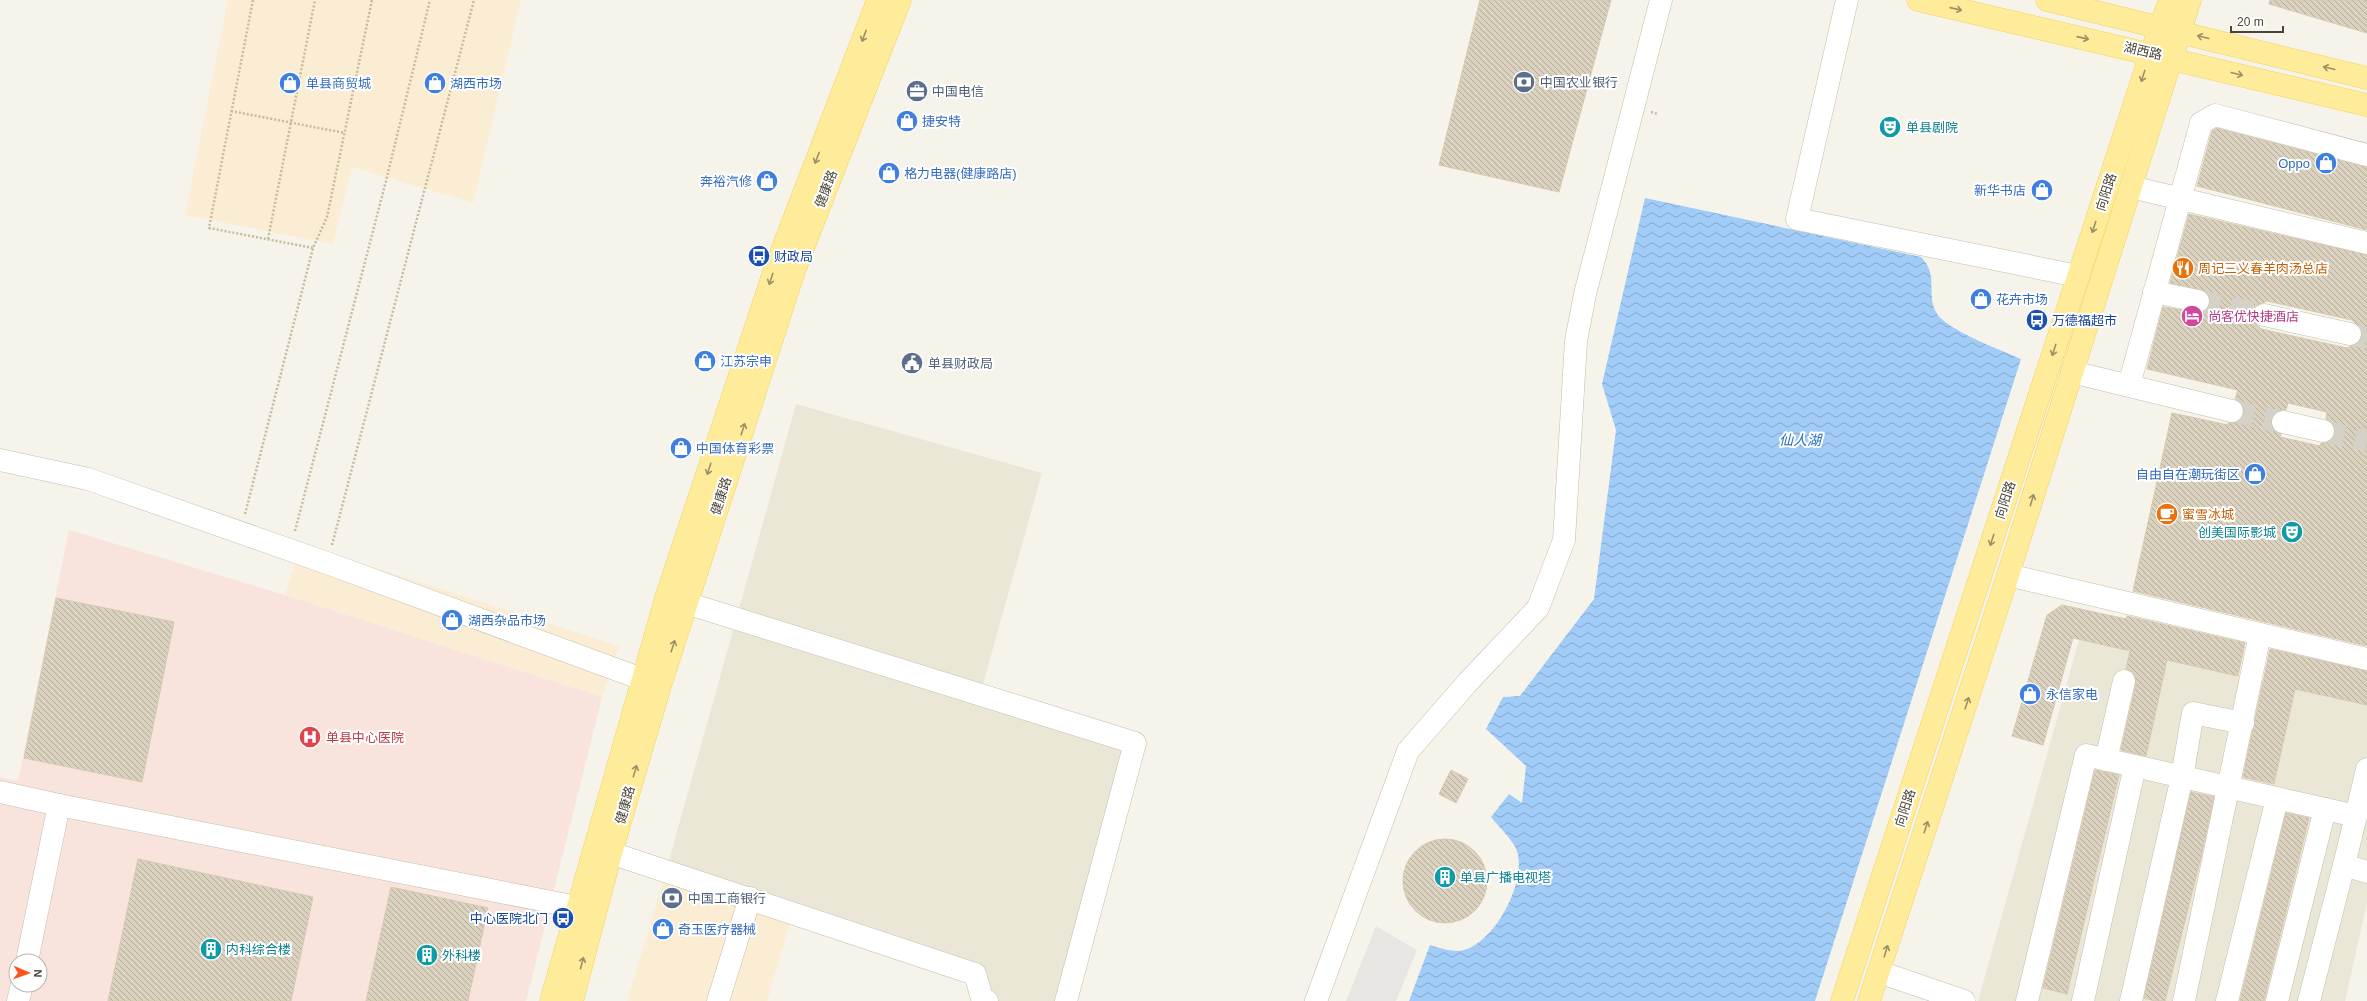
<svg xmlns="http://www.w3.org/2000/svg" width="2367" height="1001" viewBox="0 0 2367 1001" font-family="Arial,'Noto Sans SC',sans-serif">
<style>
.residential{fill:#ebe7d7}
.commercial{fill:#faedd4}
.medical{fill:#f8e3dd;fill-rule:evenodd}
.parking{fill:#e8e6e2}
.water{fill:url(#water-waves)}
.building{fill:url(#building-back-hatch);stroke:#d5cab0;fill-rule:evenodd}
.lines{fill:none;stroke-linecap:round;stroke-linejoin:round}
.minor-tunnel{stroke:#d4d1c6;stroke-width:22;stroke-dasharray:22 11;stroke-linecap:butt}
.minor-casing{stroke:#c3bdab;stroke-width:23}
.major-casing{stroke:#f1d25d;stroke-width:23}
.path{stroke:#c7bb9b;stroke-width:2.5;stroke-dasharray:2 2;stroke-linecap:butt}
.minor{stroke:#fff;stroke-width:22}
.major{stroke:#ffec9a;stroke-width:22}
.oneway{stroke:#9d9064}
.labels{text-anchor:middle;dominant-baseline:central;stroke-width:4;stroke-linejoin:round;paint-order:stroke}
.street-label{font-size:13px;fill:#4c4537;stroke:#fff}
.service-label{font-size:13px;fill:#4e5e75;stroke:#fff;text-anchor:start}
.shop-label{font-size:13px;fill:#366cbe;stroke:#fff;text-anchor:start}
.culture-label{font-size:13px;fill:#0d838f;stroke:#fff;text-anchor:start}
.transit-label{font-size:13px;fill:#164399;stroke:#fff;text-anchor:start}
.food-label{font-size:13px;fill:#c56008;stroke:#fff;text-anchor:start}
.hotel-label{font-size:13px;fill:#b23c85;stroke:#fff;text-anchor:start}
.health-label{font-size:13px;fill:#be3a42;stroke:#fff;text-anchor:start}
.water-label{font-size:14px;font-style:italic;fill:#2271c5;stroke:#fff}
</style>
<defs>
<pattern id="water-waves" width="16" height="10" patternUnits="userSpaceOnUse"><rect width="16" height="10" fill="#a1ccf8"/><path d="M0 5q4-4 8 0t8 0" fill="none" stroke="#85a7ca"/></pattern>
<pattern id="building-back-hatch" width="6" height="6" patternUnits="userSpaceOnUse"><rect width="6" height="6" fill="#dad1be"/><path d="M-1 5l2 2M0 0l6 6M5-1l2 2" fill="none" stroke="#b3ab9b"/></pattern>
</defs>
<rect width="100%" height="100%" fill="#f6f4ea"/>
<g class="residential">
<polygon points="796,404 1042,473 978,702 1129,749 1065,1001 987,1001 975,974 666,871"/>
<polygon points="2079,640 2367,705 2367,903 2345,1001 1978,1001"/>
</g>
<g class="commercial">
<polygon points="228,0 521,0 473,203 352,167 333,244 185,215"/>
<polygon points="301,544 619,646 602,697 285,595"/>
<polygon points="666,871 793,913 767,1001 627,1001"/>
</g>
<path class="medical" d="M69,530L285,595L602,697L526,1001H0V777L18,781ZM16,961H40V985H16Z"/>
<polygon class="parking" points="1376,926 1417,950 1396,1001 1346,1001"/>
<path class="water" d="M1645,198L1921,257C1939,275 1926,293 1936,312C1944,329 2001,350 2021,359L1815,1001H1409L1430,945C1440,948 1454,953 1464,950C1495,942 1527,882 1517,851C1513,840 1499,827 1491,817L1509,794L1522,803L1526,766L1486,729L1503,697L1520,696L1594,599L1616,430L1602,384Z"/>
<g class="building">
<polygon points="1480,0 1611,0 1559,192 1439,165"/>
<polygon points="2270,0 2367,0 2367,33 2269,4"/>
<polygon points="2217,128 2367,167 2367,230 2197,186 2212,131"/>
<path d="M2189,214L2367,255V646L2133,591L2172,413L2228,425V423H2235L2241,420L2244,414L2241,402L2235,399L2238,390L2147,369L2163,307L2202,313L2207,310L2210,304V297L2206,291L2170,283ZM2267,301L2352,320L2362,330V337L2359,343L2347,348L2261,329L2252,319V312L2255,306ZM2288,403L2327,412L2326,419L2332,422L2335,428L2332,439L2327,443H2321L2320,446L2280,437L2281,434L2271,426V419L2279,410H2286Z"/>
<polygon points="56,598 174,622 142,782 24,758"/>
<polygon points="2062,605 2126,619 2127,616 2245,643 2238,676 2167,660 2146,756 2121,750 2136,684 2133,672 2126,669 2130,651 2073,638 2043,745 2012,736 2047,615"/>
<polygon points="2270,649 2367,671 2367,705 2295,689 2274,784 2243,777"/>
<polygon points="1451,770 1468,779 1456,803 1439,794"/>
<polygon points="2095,770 2119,775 2067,994 2043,988"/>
<polygon points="2191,792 2214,797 2201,857 2165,1001 2155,1001 2144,998"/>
<polygon points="2286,813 2309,818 2264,1001 2240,1001"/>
<circle cx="1445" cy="881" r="42"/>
<polygon points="138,859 313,897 291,1001 108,1001"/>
<polygon points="391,887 488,908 468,1001 366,1001"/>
</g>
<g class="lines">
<g class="minor-tunnel">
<polyline points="2198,301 2264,315"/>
<polyline points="2350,334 2367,338"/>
<polyline points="2232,411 2283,422"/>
<polyline points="2323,431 2367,441"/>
</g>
<g class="minor-casing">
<g id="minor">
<polyline points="1847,0 1797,219 2078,276"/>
<polyline points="2131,187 2367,243"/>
<polyline points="2154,292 2198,301"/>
<polyline points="2264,315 2350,334"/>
<polyline points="2072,372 2232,411"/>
<polyline points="2129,385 2201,123 2215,115 2367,155"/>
<polyline points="2283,422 2323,431"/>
<polyline points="0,460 88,479 327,563 642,679"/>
<polyline points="2008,575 2367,659"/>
<polyline points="686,603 1135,743 1066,1001"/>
<polyline points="2106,760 2124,681"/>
<polyline points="0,792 59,805 27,961"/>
<polyline points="59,805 577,907"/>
<polyline points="2356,816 2367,769"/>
<polyline points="611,853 975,974 982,998 987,1001"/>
<polyline points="1879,972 1964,1001"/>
<polyline points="18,1001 22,985"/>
<polyline points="718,1001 750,898"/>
<polyline points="1316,1001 1408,751 1468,682 1538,608 1564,540 1576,341 1585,294 1661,0"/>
<polyline points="2027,1001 2086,755 2356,816 2344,865"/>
<polyline points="2083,1001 2135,766"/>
<polyline points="2131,1001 2182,777 2193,713 2243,723"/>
<polyline points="2184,1001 2260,634"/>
<polyline points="2227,1001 2277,799"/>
<polyline points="2277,1001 2325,809"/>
<polyline points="2309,1001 2344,865 2367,872"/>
</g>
</g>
<g class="major-casing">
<g id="major">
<polyline points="1918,0 2367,105"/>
<polyline points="2047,0 2367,78"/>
<polyline points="551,1001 667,595 776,266 878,0"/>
<polyline points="572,1001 611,853 660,686 794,271 900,0"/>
<polyline points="1842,1001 2151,53 2170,0"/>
<polyline points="1869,1001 2008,575 2190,0"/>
</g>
</g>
<g class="path">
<polyline points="253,0 209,228 313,248"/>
<polyline points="231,111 345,133"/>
<polyline points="1651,112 1658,114"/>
<polyline points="268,239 315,0"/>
<polyline points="245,514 313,248 327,217 372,0"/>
<polyline points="295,531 386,181 430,0"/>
<polyline points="332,545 474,0"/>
</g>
<use href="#minor" class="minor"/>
<use href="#major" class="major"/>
</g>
<defs><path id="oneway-shaft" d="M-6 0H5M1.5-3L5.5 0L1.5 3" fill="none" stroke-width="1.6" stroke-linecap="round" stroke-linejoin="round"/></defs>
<g class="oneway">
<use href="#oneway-shaft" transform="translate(1956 9) rotate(13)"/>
<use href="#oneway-shaft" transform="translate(864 36) rotate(111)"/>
<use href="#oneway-shaft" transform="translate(2203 37) rotate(-166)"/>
<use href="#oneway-shaft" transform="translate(2083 38) rotate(13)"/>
<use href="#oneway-shaft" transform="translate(2329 68) rotate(-166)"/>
<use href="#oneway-shaft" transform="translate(2237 74) rotate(14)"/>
<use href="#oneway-shaft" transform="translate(2143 76) rotate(108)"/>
<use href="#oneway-shaft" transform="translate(817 158) rotate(111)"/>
<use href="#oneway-shaft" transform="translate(2094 227) rotate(108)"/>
<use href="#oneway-shaft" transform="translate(771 279) rotate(108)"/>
<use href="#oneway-shaft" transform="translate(2054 350) rotate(108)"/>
<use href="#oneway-shaft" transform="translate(743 429) rotate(-72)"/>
<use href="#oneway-shaft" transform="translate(709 469) rotate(108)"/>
<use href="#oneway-shaft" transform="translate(2032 500) rotate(-73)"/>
<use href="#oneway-shaft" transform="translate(1992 540) rotate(108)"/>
<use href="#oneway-shaft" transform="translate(673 646) rotate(-72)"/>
<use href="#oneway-shaft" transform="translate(1967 703) rotate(-72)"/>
<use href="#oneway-shaft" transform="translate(635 771) rotate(-74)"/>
<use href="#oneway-shaft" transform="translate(1926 827) rotate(-72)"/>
<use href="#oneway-shaft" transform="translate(1886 951) rotate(-72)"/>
<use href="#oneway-shaft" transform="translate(582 963) rotate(-75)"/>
</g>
<defs>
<g id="bank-disc" transform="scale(1.15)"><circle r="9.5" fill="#5c6f8a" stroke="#fff"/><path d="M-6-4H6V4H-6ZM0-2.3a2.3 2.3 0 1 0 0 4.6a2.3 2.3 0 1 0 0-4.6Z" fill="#fff"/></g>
<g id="shop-disc" transform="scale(1.15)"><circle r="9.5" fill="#3f7fe0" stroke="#fff"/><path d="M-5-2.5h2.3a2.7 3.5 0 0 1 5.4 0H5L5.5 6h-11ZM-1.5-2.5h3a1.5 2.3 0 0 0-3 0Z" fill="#fff"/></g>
<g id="office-disc" transform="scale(1.15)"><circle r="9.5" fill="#5c6f8a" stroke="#fff"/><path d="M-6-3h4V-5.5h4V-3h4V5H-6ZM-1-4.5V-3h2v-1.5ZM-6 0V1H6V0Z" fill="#fff"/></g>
<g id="theatre-disc" transform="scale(1.15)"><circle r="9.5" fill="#0f9aa8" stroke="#fff"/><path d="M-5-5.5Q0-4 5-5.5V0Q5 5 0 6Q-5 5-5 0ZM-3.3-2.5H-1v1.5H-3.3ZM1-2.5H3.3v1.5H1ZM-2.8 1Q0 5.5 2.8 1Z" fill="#fff"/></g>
<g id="bus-disc" transform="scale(1.15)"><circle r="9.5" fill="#1a4fb4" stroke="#fff"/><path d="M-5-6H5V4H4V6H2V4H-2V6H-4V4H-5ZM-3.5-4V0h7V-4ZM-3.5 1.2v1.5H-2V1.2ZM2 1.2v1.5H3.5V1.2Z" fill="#fff"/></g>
<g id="restaurant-disc" transform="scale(1.15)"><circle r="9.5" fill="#e8710a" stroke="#fff"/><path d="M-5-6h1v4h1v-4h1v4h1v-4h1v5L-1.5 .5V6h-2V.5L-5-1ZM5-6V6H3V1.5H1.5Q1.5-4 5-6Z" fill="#fff"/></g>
<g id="hotel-disc" transform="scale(1.15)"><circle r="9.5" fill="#d1479c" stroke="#fff"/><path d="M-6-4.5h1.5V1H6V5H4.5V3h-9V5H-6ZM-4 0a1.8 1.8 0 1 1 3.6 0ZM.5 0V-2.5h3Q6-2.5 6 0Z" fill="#fff"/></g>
<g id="civic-disc" transform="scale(1.15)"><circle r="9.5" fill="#5c6f8a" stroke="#fff"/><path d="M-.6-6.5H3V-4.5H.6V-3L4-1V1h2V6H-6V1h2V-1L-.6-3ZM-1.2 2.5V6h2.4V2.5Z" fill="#fff"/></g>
<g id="cafe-disc" transform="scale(1.15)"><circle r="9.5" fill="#e8710a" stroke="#fff"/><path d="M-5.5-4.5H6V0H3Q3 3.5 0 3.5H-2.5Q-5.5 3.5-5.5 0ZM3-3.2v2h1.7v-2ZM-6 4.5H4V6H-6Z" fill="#fff"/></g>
<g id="hospital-disc" transform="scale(1.15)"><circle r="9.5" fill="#e0444e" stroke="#fff"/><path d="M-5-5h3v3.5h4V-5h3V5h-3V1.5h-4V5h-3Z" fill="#fff"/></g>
<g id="building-disc" transform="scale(1.15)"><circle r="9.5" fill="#0f9aa8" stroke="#fff"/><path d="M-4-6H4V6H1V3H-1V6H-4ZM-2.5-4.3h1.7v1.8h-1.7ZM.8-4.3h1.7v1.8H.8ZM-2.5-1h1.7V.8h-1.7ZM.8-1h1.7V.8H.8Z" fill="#fff"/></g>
</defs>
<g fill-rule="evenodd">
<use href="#bank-disc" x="1524" y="82"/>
<use href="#shop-disc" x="290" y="83"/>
<use href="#shop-disc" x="435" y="83"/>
<use href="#office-disc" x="917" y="91"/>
<use href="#shop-disc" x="907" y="121"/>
<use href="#theatre-disc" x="1890" y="127"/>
<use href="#shop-disc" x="2326" y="163"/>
<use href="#shop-disc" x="889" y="173"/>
<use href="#shop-disc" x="767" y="181"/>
<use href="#shop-disc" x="2042" y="190"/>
<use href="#bus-disc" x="759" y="256"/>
<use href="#restaurant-disc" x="2183" y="268"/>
<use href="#shop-disc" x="1981" y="299"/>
<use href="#hotel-disc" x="2192" y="316"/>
<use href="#bus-disc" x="2037" y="320"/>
<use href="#shop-disc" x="705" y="361"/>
<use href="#civic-disc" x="912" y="363"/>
<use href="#shop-disc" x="681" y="448"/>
<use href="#shop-disc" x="2255" y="474"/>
<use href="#cafe-disc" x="2167" y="514"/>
<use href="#theatre-disc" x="2292" y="532"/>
<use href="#shop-disc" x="452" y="620"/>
<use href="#shop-disc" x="2030" y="694"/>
<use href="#hospital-disc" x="310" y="737"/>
<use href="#building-disc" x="1445" y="877"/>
<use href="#bank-disc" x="672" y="898"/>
<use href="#bus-disc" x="563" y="918"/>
<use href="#shop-disc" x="663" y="929"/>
<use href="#building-disc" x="211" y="949"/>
<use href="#building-disc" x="427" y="955"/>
</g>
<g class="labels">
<g class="street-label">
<text transform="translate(2143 51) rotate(13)">湖西路</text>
<text transform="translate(826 189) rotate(-69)">健康路</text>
<text transform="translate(2106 192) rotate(-72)">向阳路</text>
<text transform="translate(721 496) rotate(-72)">健康路</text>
<text transform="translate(2005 500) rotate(-72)">向阳路</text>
<text transform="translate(625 805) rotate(-74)">健康路</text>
<text transform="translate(1905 808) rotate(-72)">向阳路</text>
</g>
<g class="service-label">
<text x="1540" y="82">中国农业银行</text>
<text x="932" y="91">中国电信</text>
<text x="928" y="363">单县财政局</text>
<text x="688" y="898">中国工商银行</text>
</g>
<g class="shop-label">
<text x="306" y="83">单县商贸城</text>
<text x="450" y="83">湖西市场</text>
<text x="922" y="121">捷安特</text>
<text x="2310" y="163" text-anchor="end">Oppo</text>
<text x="904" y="173">格力电器(健康路店)</text>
<text x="752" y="181" text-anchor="end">奔裕汽修</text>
<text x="2026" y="190" text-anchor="end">新华书店</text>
<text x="1996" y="299">花卉市场</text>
<text x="720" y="361">江苏宗申</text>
<text x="696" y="448">中国体育彩票</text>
<text x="2240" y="474" text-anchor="end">自由自在潮玩街区</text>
<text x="468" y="620">湖西杂品市场</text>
<text x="2046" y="694">永信家电</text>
<text x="678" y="929">奇玉医疗器械</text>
</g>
<g class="culture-label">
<text x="1906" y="127">单县剧院</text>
<text x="2276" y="532" text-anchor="end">创美国际影城</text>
<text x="1460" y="877">单县广播电视塔</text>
<text x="226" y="949">内科综合楼</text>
<text x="442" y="955">外科楼</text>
</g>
<g class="transit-label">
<text x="774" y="256">财政局</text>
<text x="2052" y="320">万德福超市</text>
<text x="548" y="918" text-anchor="end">中心医院北门</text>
</g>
<g class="food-label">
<text x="2198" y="268">周记三义春羊肉汤总店</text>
<text x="2182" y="514">蜜雪冰城</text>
</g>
<g class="hotel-label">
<text x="2208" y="316">尚客优快捷酒店</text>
</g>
<g class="health-label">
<text x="326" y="737">单县中心医院</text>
</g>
<g class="water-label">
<text x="1800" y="440">仙人湖</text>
</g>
</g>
<g transform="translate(28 973) rotate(92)"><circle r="19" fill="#ffffff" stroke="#b7b5af"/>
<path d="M0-3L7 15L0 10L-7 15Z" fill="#ff5118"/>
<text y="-6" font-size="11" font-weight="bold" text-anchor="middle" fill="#4c4537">N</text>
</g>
<path d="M2231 26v6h52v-6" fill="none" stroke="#4c4537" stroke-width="2"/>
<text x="2237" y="26" font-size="12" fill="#4c4537" stroke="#ffffff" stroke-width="3" paint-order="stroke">20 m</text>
</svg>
